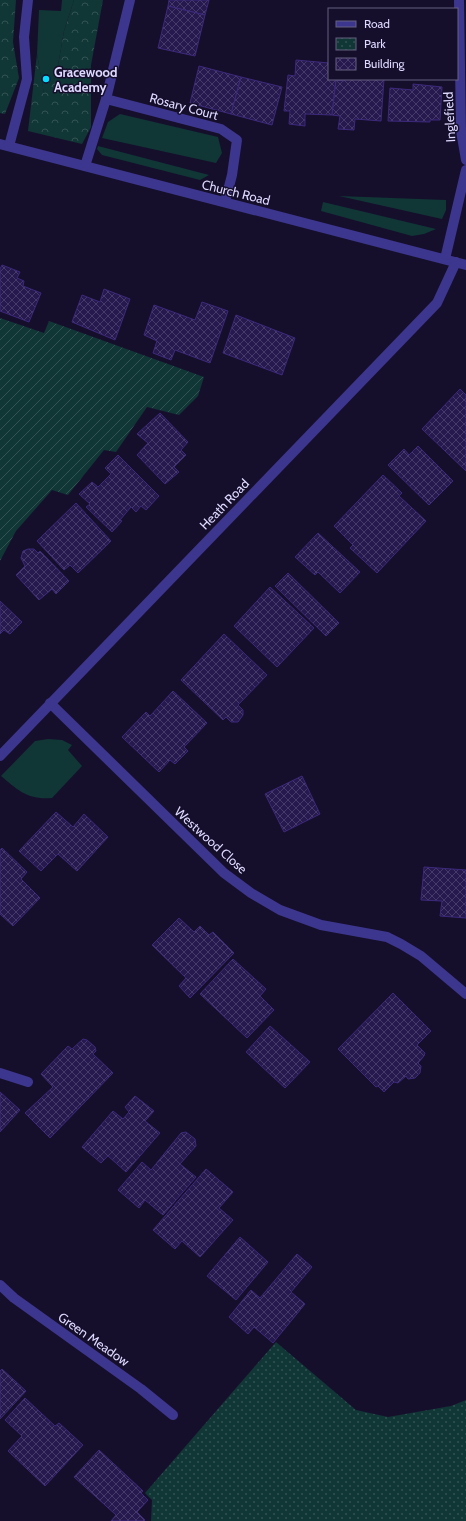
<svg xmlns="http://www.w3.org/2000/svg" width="466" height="1521" viewBox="0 0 466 1521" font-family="Cabin,sans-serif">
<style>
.grass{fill:#113636}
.forest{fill:url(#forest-crowns)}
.park{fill:url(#park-dots)}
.garden{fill:url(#garden-furrows)}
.building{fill:url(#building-cross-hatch);stroke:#3d297c}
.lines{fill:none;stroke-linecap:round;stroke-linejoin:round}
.minor{stroke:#3d368e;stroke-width:10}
.poi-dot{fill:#05dcff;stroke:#150f2c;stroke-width:1.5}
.labels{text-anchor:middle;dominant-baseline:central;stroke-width:3;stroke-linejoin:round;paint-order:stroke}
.poi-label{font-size:13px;font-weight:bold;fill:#dfd9ff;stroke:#150f2c;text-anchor:start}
.street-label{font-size:13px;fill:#dfd9ff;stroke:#150f2c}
</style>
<defs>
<pattern id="forest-crowns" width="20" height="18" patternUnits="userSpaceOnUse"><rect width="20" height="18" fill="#113636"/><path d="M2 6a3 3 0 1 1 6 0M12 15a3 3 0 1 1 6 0" fill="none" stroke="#335254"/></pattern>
<pattern id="park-dots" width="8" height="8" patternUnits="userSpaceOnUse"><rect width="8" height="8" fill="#113636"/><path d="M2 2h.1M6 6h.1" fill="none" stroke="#335254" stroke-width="1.8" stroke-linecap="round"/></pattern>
<pattern id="garden-furrows" width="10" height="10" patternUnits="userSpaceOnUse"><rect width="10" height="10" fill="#113636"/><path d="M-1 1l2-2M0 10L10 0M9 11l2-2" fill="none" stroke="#335254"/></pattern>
<pattern id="building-cross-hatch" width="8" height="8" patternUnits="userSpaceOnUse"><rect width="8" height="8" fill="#26194e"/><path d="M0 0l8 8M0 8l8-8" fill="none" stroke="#453a69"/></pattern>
</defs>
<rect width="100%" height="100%" fill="#150f2c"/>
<g class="grass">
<polygon points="62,0 74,0 64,31 56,77 44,94 37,54 39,10 61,11"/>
<polygon points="120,114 218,137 222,153 216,163 102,138 108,122"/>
<polygon points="98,146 209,175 200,180 102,155 97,149"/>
<polygon points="339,196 446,200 446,210 442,219"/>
<polygon points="323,202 436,229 424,234 412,236 321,211"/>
<path d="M48,739L62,740L72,745L68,750L82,766L52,798C27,800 18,790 1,776L35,741Z"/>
</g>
<g class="forest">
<polygon points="0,0 16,0 13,42 19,78 5,114 0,113"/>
<polygon points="74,0 103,0 91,65 91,127 82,144 28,131 37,54 44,93 56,77 64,31"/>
</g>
<polygon class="park" points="276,1342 356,1410 388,1417 451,1406 466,1400 466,1521 151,1521 152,1500 145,1493"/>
<polygon class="garden" points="0,318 44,333 49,321 204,377 198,396 179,415 147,407 116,452 104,450 68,495 52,490 16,531 0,561"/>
<g class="building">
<polygon points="169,0 209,0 205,15 168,6"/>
<polygon points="168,6 205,15 195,56 158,48"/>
<polygon points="296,60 329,63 329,79 336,79 332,115 305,114 305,126 289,124 290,111 284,111 288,75 295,76"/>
<polygon points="199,66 241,77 231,114 190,103"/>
<polygon points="241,77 282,87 272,125 231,114"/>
<polygon points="344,79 384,79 381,121 355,119 354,130 338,129 340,116 332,115 336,80 344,81"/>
<polygon points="413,84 442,87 440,120 430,120 430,122 388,121 390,88 413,90"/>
<polygon points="2,265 20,272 17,278 24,281 23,286 41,293 29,322 0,311 0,269"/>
<polygon points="104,289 130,299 115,340 72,322 82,295 100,302"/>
<polygon points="202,302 228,311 210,363 175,350 171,360 153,353 157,341 144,335 154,305 195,320"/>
<polygon points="236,315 295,338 282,375 223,353"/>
<polygon points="460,389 466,395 466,471 422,429"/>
<polygon points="160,413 188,442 181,450 186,455 174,467 179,472 165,484 137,455 148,443 137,434"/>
<polygon points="418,446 453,481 429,505 388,465 404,449 409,455"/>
<polygon points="118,455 159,496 146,510 141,506 136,512 131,507 120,520 122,521 112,532 86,507 90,504 79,494 92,482 98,487 111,474 105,468"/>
<polygon points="383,475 402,493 399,496 426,521 377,573 350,548 353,545 334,526"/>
<polygon points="76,503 111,541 78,573 70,565 64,570 37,541"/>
<polygon points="318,533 360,572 340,593 318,572 315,575 295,557"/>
<polygon points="28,549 34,549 38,553 40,551 69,581 56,594 52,589 39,600 16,575 25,566 21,558 23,551"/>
<polygon points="288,573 339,623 326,636 275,586"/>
<polygon points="270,587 314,628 277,667 234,626"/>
<polygon points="0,601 22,622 10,634 4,630 0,634"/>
<polygon points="224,634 267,675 238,705 243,710 243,715 238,722 231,722 226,717 223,720 181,680"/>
<polygon points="173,691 207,723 184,747 188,751 175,764 170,760 159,772 122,737 146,712 150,716"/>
<polygon points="302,776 320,814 284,832 265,794"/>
<polygon points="56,812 73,827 84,814 108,837 77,871 58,854 41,871 19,851"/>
<polygon points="2,848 27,872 21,879 40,898 13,926 0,914 0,850"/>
<polygon points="424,867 466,870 466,918 440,916 442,901 421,900"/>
<polygon points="179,918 194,932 200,926 209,935 213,932 234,953 190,998 179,986 186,978 152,945"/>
<polygon points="233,959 266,989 260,996 274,1010 247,1038 200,994"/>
<polygon points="393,993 431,1031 417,1045 425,1053 424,1056 418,1063 421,1066 420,1073 415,1078 408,1079 406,1076 398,1083 394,1082 384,1092 378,1086 376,1087 338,1049"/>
<polygon points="270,1026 310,1062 285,1088 246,1052"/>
<polygon points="83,1039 87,1040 95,1047 96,1051 93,1054 113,1073 50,1138 25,1113 53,1087 41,1074 68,1046 72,1049"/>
<polygon points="0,1092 20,1110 0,1132"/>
<polygon points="135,1096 154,1111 145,1121 160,1133 126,1172 108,1156 101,1163 82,1147 113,1111 123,1119 129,1112 125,1107"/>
<polygon points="186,1132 195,1139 196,1146 180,1164 196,1177 163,1215 145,1200 139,1208 118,1190 142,1162 151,1170 181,1133"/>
<polygon points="206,1169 233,1192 219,1208 233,1220 200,1257 182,1241 175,1249 153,1230"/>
<polygon points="240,1237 268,1262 236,1300 207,1276"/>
<polygon points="297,1254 312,1267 291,1292 305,1304 273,1343 254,1327 248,1334 229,1317 251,1290 260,1298"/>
<polygon points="2,1369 26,1391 0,1419 0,1371"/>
<polygon points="25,1398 55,1426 59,1423 83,1445 45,1486 8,1451 22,1436 5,1420"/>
<polygon points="99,1450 143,1491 141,1493 148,1500 137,1512 145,1520 144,1521 111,1521 116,1515 74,1477"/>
</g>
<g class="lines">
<g class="minor">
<polyline points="459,0 461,131 466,160"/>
<polyline points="106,99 221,129 237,140 232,175 225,202"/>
<polyline points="0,144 466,265"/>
<polyline points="9,146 27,79 24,37 28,0"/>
<polyline points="85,166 106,99 130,0"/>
<polyline points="445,259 466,170"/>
<polyline points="50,703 224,873 251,893 280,910 321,925 387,937 401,944 421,956 466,994"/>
<polyline points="0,756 437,303 456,262"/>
<polyline points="0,1073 28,1082"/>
<polyline points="0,1285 14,1298 141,1389 173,1415"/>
</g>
</g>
<circle class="poi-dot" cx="46" cy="79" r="4"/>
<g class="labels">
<g class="poi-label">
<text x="54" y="72">Gracewood<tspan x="54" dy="15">Academy</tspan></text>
</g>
<g class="street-label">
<text transform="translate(184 106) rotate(15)">Rosary Court</text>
<text transform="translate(449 117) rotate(-93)">Inglefield</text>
<text transform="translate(236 192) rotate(14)">Church Road</text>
<text transform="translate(224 504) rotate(-46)">Heath Road</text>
<text transform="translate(211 840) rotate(42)">Westwood Close</text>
<text transform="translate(94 1339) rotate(35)">Green Meadow</text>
</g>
</g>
<rect x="328" y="8" width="130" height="72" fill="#150f2c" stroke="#666080"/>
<rect x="336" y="21" width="20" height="6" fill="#3d368e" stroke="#666080"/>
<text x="364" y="28" font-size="12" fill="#dfd9ff">Road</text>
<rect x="336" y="38" width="20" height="12" fill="url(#park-dots)" stroke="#666080"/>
<text x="364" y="48" font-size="12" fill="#dfd9ff">Park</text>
<rect x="336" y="58" width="20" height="12" fill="url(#building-cross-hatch)" stroke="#666080"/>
<text x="364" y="68" font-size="12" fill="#dfd9ff">Building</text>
</svg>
